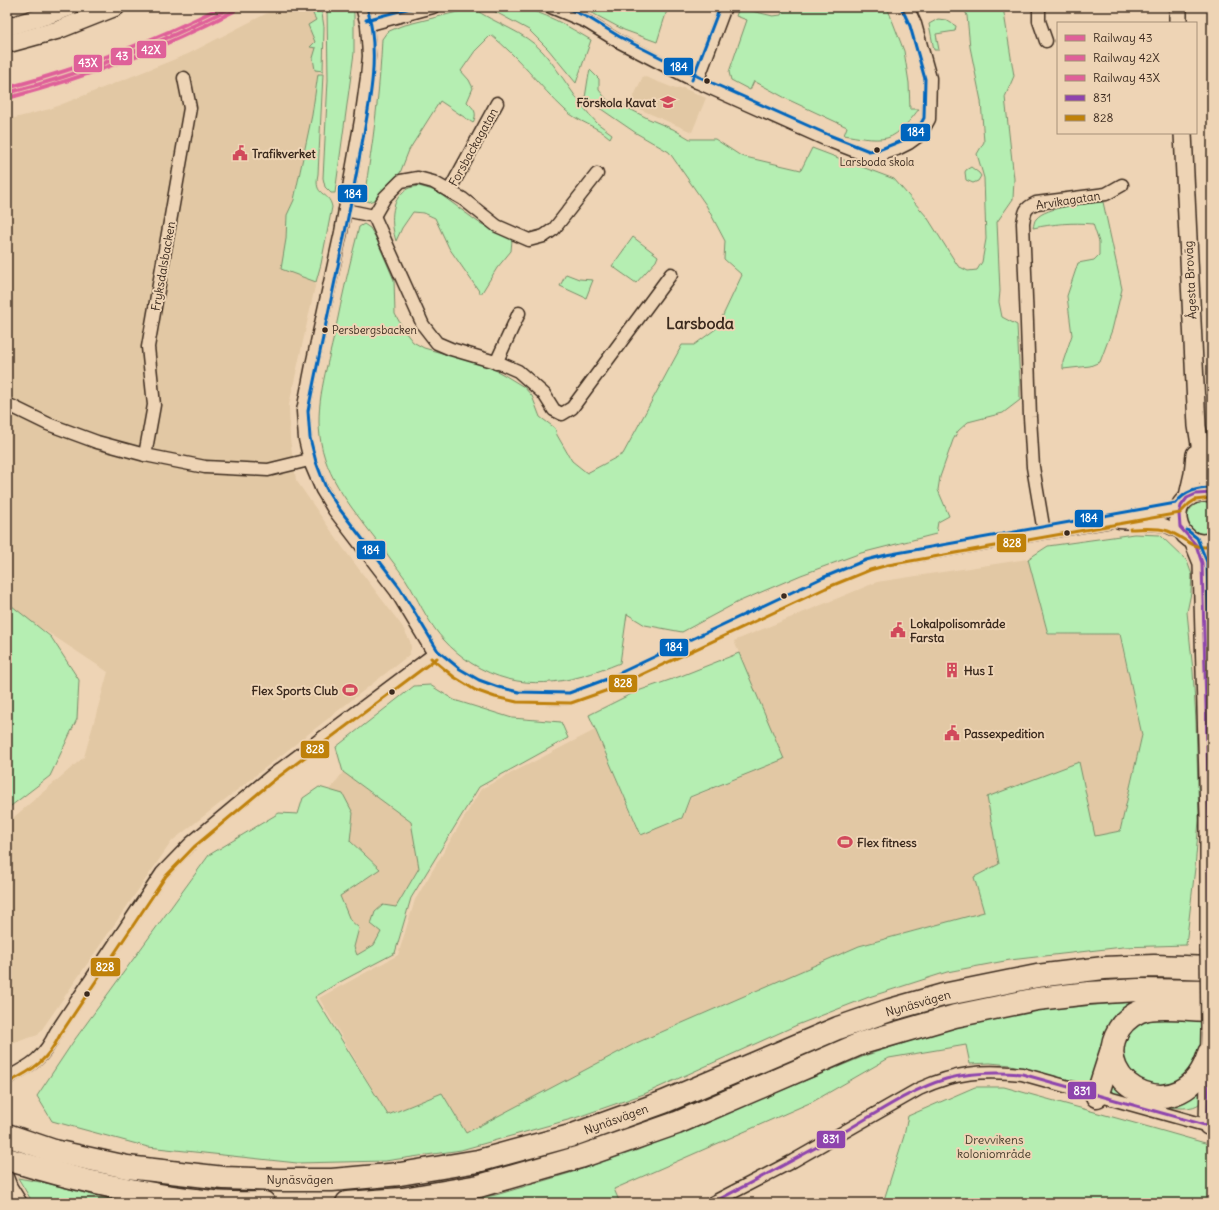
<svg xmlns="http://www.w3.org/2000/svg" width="1219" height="1210" viewBox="0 0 1219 1210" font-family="Delius,sans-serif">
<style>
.built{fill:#e2c8a4}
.green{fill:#b5eeb2;stroke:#788c68}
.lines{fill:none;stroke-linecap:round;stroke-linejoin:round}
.minor-casing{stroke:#3b2a1e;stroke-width:15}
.secondary-casing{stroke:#3b2a1e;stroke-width:20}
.motorway-casing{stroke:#3b2a1e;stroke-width:25}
.minor{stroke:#eed4b5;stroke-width:12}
.secondary{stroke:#eed4b5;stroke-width:17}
.motorway{stroke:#eed4b5;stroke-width:22}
.secondary-bridge-casing{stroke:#3b2a1e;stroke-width:20;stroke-linecap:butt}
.secondary-bridge{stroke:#eed4b5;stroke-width:17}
.bus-1-casing{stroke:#eed4b5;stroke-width:6}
.bus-2-casing{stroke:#eed4b5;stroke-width:6}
.bus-3-casing{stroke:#eed4b5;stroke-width:6}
.bus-1{stroke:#8e44ad;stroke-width:3}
.bus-2{stroke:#bf8109;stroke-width:3}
.bus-3{stroke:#0065bd;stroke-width:3}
.rail-1-casing{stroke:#eed4b5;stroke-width:7}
.rail-2-casing{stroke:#eed4b5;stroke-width:7}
.rail-3-casing{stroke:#eed4b5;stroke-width:7}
.rail-1{stroke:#df6099;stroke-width:4}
.rail-2{stroke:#df6099;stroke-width:4}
.rail-3{stroke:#df6099;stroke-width:4}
.bus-dot{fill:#3b2a1e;stroke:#eed4b5;stroke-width:1.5}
.labels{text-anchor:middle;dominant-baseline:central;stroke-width:4;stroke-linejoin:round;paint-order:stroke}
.bus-label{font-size:11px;fill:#3b2a1e;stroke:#eed4b5}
.poi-label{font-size:12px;font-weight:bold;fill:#3b2a1e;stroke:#eed4b5;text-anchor:start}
.street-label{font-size:12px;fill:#3b2a1e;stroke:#eed4b5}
.park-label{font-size:12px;fill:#473e2d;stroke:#eed4b5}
.district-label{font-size:16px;font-weight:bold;fill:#3b2a1e;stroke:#eed4b5}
.line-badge{stroke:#eed4b5;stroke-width:1.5}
.badge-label{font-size:11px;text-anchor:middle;font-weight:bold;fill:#fff}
</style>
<rect width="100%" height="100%" fill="#eed4b5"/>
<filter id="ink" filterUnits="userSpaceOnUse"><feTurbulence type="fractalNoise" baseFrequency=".025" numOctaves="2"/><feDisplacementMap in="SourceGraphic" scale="8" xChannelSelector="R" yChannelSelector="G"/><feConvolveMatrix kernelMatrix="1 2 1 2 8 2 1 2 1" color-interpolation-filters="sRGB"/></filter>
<g filter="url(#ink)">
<g class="built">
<polygon points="279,7 315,7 322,21 318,50 319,68 312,115 294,200 287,215 286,239 281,269 316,282 289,405 290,439 296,480 343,548 402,626 410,641 411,648 409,655 172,841 38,1035 7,1045 7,823 84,757 108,672 52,635 7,608 7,120 50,109 188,54"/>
<polygon points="643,76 676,89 683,88 706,98 692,132 630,105"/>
<polygon points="1028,559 1048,635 1119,634 1142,735 1120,831 999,864 974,877 985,912 859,946 634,1044 466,1133 442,1094 388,1115 319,998 398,955 415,900 481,789 595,730 640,835 682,819 691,798 784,759 734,641 877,582"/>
<polygon points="343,772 411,822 419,868 374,945 357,955 354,947 359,928 350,920 340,896 380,869 350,841 353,813 330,790"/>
</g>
<g class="green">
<polygon points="314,7 321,7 324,27 323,71 315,70 313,58 316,48 310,47 315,42 308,25 316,20 313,14 316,11"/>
<polygon points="327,7 353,7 354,13 354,53 335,193 331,193 325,187 323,178 328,80"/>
<path d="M491,7C500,7 509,6 517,7C545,12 567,26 591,40L576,83L548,49L529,30L490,9Z"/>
<polygon points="581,7 668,7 657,42 624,30"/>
<path d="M785,7H887L904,51L909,83L910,109H919C912,118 899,135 887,138C873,141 857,137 844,135L847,127L789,100L754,81L750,90L731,80L729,72L747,20L736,16L739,8L773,16L781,15Z"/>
<path d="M964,7H1003L1014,76L1005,97L1014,179L1013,199L997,222L1000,291L999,302L1002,317L1017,325L1020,383V400L1003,413L968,422L958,431L953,440L940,477L938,490L949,516L938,522L936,534L861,553L801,575L738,602L682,632L645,625L627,614L620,663C569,684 520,694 471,663C461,656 452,649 444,640C430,625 421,606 411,588C404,575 393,563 385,551C361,519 328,484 321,443C314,406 327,368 335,332C342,297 350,262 359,227L364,224L370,228L376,238L394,280L395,314L405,332L413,342L424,348L488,366L506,376L524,387L532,396L540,417L555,428L557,435L572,461L587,473L623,454L682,345H694L717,328L742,275L724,259L725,241L706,205L669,152L636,133L585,98L588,79L590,70L599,79V90L607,100L624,106L649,119L673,129L690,139H715L741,156L801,170L812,148L894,179L927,217L958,266L968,271L977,270L982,262L986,239L984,178L977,154L984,142L981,101L970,47L967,16Z"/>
<path d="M473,8C495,24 524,31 543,52C562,74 576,101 597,123C602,127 607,130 612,134L610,138C597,126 578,122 565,110C539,86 519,57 491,35L475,51L461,71L469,80L473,88L467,102C474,109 478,112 473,123L440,101L409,150L400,173L390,182L375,200L368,202C363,194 367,181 368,172C375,127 380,84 382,39L387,32L401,26Z"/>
<polygon points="938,19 946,20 956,26 955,31 936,34 939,50 934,50 929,24"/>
<path d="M318,74H323L318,174C313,198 329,190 332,207L321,264L316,282L281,269L286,239L287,215L294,200L312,115Z"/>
<polygon points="971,167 979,173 981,176 978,181 973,183 966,180 965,172 966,170"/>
<path d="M419,186L436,191L478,222L512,240L511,251L497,268L481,294L449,248L435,218L424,213L413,212L402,228L396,241C391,225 389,200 407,189C410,187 415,187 419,186Z"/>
<path d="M1103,202L1122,289L1112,330L1100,362L1090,366L1063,369V362L1072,335L1067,296L1078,263L1094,260L1099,255V242L1093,224C1072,222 1053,224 1033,228C1034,225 1034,221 1036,219C1046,206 1087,204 1103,202Z"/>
<polygon points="633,237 658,256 656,261 636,283 612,266"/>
<polygon points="566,274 579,279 593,280 586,298 560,286"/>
<path d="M1203,502L1212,505V531C1187,543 1176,507 1203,502Z"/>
<polygon points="1134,534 1160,535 1187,561 1192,575 1191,593 1187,612 1193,671 1196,721 1199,820 1195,868 1186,945 1123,947 1010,960 947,972 869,997 797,1025 644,1094 575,1118 461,1150 385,1161 297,1163 148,1147 52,1121 37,1096 73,1042 209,855 279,813 298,814 303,798 319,787 343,794 353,813 350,841 380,869 340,896 350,920 359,928 354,947 357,955 374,945 381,932 371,924 375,912 383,905 396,907 419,868 411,822 343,772 336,747 414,686 430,685 454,700 512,718 561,722 568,738 479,787 411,898 395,953 336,984 315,997 388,1115 442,1093 466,1133 634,1044 859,946 984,912 974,877 999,864 987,797 1079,762 1095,836 1120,831 1142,735 1120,634 1048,634 1028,559 1048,546"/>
<polygon points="7,602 51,637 79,680 77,719 50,776 7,809"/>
<polygon points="739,653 784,759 690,797 682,818 641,835 589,715 635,692 681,676"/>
<polygon points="1141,1001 1091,1082 1085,1084 1011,1065 990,1063 970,1064 966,1045 889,1058 814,1101 614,1189 620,1203 447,1203 496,1195 570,1173 638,1150 867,1055 941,1031 997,1017 1049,1009"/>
<polygon points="1201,1014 1204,1039 1203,1056 1172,1089 1130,1081 1118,1038 1134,1020"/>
<path d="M1110,1068L1127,1092L1206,1080C1204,1086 1204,1099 1200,1103C1187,1117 1130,1098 1113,1093L1107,1088Z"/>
<polygon points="975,1087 1004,1087 1156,1129 1212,1145 1212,1203 883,1203 904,1136 908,1116"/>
<polygon points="18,1178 51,1184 99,1197 135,1203 33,1203"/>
</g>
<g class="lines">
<g class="minor-casing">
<g id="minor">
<polyline points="362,7 367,25 368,40 369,56 367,77 361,120 341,232 312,365 303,411 305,439 311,464 322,490 334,510 396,591 434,654 457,673 477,685 497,692 518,697 570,698 609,684 824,583 868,565 887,560 1111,521 1129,517 1179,508"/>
<polyline points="551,7 587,22 618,41 697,82 827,140 868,156 882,154 897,149 909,143 920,135 929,119 930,78 915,24 907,7"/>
<polyline points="1039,7 1039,21 1046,41"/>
<polyline points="367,25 433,7"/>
<polyline points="697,82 725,7"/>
<polyline points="449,191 497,103"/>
<polyline points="345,210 374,216 423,325 437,343 451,349 502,364 518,371 544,394 554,410 562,414 572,408 671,274"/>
<polyline points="374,216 385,197 401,181 418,178 433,182 463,199 497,226 529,240 544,236 554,229 597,174"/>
<polyline points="496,363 519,313"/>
<polyline points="7,404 48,424 97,442 145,455 205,467 268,470 309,460"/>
<polyline points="145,455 154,405 148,347 190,108 184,78"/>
<polyline points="1119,522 1164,525 1184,534"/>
<path d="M1044,532L1033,467L1030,417L1027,323L1023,223C1025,211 1025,208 1036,203L1106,194L1122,185"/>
<path d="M7,1078C32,1065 44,1058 56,1032L162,873L191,843L270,777L434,654"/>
<polyline points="7,1177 11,1187 21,1203"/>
<path d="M712,1203L793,1161L919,1089C956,1072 983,1070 1022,1074L1212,1127"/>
</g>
</g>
<g class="secondary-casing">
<g id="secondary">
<polyline points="1178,7 1178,23"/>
<polyline points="7,27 48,15 70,7"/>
<polyline points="7,44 58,30 116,7"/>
<polyline points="1183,133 1197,426 1205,476 1212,490"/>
<path d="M1212,493C1158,488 1176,555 1212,541"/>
<polyline points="1188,496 1193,474 1195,454"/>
<polyline points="1193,541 1202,563 1209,815 1209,950"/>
<polyline points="1208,1126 1210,1031"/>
</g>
</g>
<g class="motorway-casing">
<g id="motorway">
<path d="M1209,1053C1185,1134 1086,1085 1119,1029C1125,1019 1137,1011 1148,1009C1169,1006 1192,1010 1212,1010"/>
<polyline points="1097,1096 1112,1049"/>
<polyline points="7,1135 54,1151 127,1167 224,1178 279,1180 332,1180 400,1174 478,1161 570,1136 664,1102 838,1028 890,1010 943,995 1037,976 1104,968 1154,966 1212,968"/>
<path d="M7,1159C74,1180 143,1195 213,1202C230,1204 247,1203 264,1203"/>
<polyline points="347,1203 403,1199 479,1186 580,1157 677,1123 862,1043 955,1016 1037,999 1089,993 1138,990 1212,991"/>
</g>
</g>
<use href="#minor" class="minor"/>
<use href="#secondary" class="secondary"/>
<use href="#motorway" class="motorway"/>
<g class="secondary-bridge-casing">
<polyline id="secondary-bridge" points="1209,950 1210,1031"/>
</g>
<use href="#secondary-bridge" class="secondary-bridge"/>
<g class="bus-1-casing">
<g id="bus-1">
<polyline points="1208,1126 1210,1031 1209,815 1202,563 1196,545 1180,527 1179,514 1181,506 1187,498 1196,494 1212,493"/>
<path d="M712,1203C758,1179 804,1155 849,1129C880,1111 912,1089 946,1079C971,1072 996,1072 1022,1074L1212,1127"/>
</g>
</g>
<g class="bus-2-casing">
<g id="bus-2">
<path d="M1130,529C1142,529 1156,527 1168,531C1184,537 1193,551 1212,546"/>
<polyline points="431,658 454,677 475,690 495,697 517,702 571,703 611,689 826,588 870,570 888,565 1180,513 1189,504 1195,500 1212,498"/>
<path d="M9,1082C34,1070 48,1059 60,1035L166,876L194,847L273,781L437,658"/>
</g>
</g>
<g class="bus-3-casing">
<g id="bus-3">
<path d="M367,7C382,59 367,114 358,165C343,248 324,329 308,411L310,438L316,462L326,488L338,507L400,588L438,651L460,669L479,680L498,687L519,692L569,693L607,679L822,578L866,560L886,555L1176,503C1185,491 1197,488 1212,488"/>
<polyline points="564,7 589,18 620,37 699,77 829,135 869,151 881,149 906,139 916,132 924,118 925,79 910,26 902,9"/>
<polyline points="366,20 414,7"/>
<polyline points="692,80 720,7"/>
<polyline points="1187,530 1197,538 1207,562 1212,743"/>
</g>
</g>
<use href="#bus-1" class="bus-1"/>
<use href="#bus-2" class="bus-2"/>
<use href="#bus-3" class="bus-3"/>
<g class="rail-1-casing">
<path id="rail-1" d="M7,93C86,73 160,44 232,7"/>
</g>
<g class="rail-2-casing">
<path id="rail-2" d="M8,98C87,77 162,49 234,11"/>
</g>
<g class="rail-3-casing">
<path id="rail-3" d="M7,88C81,68 153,42 221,7"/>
</g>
<use href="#rail-1" class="rail-1"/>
<use href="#rail-2" class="rail-2"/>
<use href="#rail-3" class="rail-3"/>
</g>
</g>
<defs>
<g id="school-bare" transform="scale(1.2)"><path d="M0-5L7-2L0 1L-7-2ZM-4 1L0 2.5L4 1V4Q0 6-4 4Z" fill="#d1495b" stroke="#eed4b5" stroke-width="2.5" paint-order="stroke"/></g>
<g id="civic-bare" transform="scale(1.2)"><path d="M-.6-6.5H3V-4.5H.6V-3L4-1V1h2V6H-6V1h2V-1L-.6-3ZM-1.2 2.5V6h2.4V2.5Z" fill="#d1495b" stroke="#eed4b5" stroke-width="2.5" paint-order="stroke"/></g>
<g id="building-bare" transform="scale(1.2)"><path d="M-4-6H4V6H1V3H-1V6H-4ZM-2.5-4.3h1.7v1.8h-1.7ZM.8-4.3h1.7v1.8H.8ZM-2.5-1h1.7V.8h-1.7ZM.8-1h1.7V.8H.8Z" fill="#d1495b" stroke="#eed4b5" stroke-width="2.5" paint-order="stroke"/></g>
<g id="stadium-bare" transform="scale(1.2)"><path d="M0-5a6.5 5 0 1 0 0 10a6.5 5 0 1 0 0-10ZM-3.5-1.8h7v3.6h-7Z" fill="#d1495b" stroke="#eed4b5" stroke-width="2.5" paint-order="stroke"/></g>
</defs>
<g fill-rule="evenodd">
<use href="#school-bare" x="668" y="102"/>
<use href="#civic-bare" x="240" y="153"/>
<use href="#civic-bare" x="898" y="630"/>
<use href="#building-bare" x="952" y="670"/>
<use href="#stadium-bare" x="350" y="690"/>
<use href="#civic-bare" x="952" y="733"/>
<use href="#stadium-bare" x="845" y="842"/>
</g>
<g class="bus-dot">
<circle cx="707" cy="81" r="3.5"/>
<circle cx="877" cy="150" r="3.5"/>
<circle cx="325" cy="330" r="3.5"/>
<circle cx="1067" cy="533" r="3.5"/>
<circle cx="784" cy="596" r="3.5"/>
<circle cx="392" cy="692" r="3.5"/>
<circle cx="87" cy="994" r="3.5"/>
</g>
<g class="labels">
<g class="bus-label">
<text x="877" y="162">Larsboda skola</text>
<text x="332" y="330" text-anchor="start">Persbergsbacken</text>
</g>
<g class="poi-label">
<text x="656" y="102" text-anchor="end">Förskola Kavat</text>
<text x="252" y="153">Trafikverket</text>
<text x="910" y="623">Lokalpolisområde<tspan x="910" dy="14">Farsta</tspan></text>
<text x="964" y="670">Hus I</text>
<text x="338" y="690" text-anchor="end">Flex Sports Club</text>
<text x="964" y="733">Passexpedition</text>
<text x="857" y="842">Flex fitness</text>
</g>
<g class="street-label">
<text transform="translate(473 147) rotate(-61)">Forsbackagatan</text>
<text transform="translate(1068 200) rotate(-9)">Arvikagatan</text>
<text transform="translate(163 266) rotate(-80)">Fryksdalsbacken</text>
<text transform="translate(1190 280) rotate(-93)">Ågesta Broväg</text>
<text transform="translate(918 1003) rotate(-16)">Nynäsvägen</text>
<text transform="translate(616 1119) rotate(-20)">Nynäsvägen</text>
<text x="300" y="1179">Nynäsvägen</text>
</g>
<g class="park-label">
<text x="994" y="1139">Drevvikens<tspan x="994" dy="14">koloniområde</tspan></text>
</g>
<g class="district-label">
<text x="700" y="323">Larsboda</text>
</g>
</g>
<g class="line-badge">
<rect x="136" y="40" width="31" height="19" rx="4" fill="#df6099"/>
<rect x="110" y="47" width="23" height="19" rx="4" fill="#df6099"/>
<rect x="73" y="54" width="30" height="19" rx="4" fill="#df6099"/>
<rect x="663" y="57" width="31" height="19" rx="4" fill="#0065bd"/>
<rect x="900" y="123" width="31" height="19" rx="4" fill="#0065bd"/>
<rect x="337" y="184" width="31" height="19" rx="4" fill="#0065bd"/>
<rect x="1074" y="509" width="30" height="19" rx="4" fill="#0065bd"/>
<rect x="996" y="533" width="31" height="20" rx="4" fill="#bf8109"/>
<rect x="356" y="540" width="30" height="20" rx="4" fill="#0065bd"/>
<rect x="659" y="638" width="30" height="19" rx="4" fill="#0065bd"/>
<rect x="608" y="674" width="30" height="19" rx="4" fill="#bf8109"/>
<rect x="300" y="740" width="30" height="19" rx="4" fill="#bf8109"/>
<rect x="90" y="957" width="31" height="20" rx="4" fill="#bf8109"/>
<rect x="1067" y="1081" width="30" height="19" rx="4" fill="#8e44ad"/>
<rect x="816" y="1130" width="30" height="19" rx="4" fill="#8e44ad"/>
</g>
<g class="badge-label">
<text x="151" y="54">42X</text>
<text x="122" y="60">43</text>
<text x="88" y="67">43X</text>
<text x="679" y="71">184</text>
<text x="916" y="136">184</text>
<text x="353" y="198">184</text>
<text x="1089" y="522">184</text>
<text x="1012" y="547">828</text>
<text x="371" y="554">184</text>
<text x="674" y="651">184</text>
<text x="623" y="687">828</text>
<text x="315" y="753">828</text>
<text x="105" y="971">828</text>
<text x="1082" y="1095">831</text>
<text x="831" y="1143">831</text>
</g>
<rect width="1219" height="1210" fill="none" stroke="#eed4b5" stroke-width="24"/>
<rect x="12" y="12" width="1195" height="1186" fill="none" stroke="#3b2a1e" stroke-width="1.5" filter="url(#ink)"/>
<rect x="1057" y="22" width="140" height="112" fill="#eed4b5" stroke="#a69079"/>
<rect x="1065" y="35" width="20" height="6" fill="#df6099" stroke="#a69079"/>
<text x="1093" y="42" font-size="12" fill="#3b2a1e">Railway 43</text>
<rect x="1065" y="55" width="20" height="6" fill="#df6099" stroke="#a69079"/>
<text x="1093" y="62" font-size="12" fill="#3b2a1e">Railway 42X</text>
<rect x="1065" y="75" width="20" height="6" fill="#df6099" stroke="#a69079"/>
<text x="1093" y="82" font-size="12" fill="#3b2a1e">Railway 43X</text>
<rect x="1065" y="95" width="20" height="6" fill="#8e44ad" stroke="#a69079"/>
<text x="1093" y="102" font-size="12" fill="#3b2a1e">831</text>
<rect x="1065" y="115" width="20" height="6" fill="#bf8109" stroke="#a69079"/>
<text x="1093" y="122" font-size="12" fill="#3b2a1e">828</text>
</svg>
